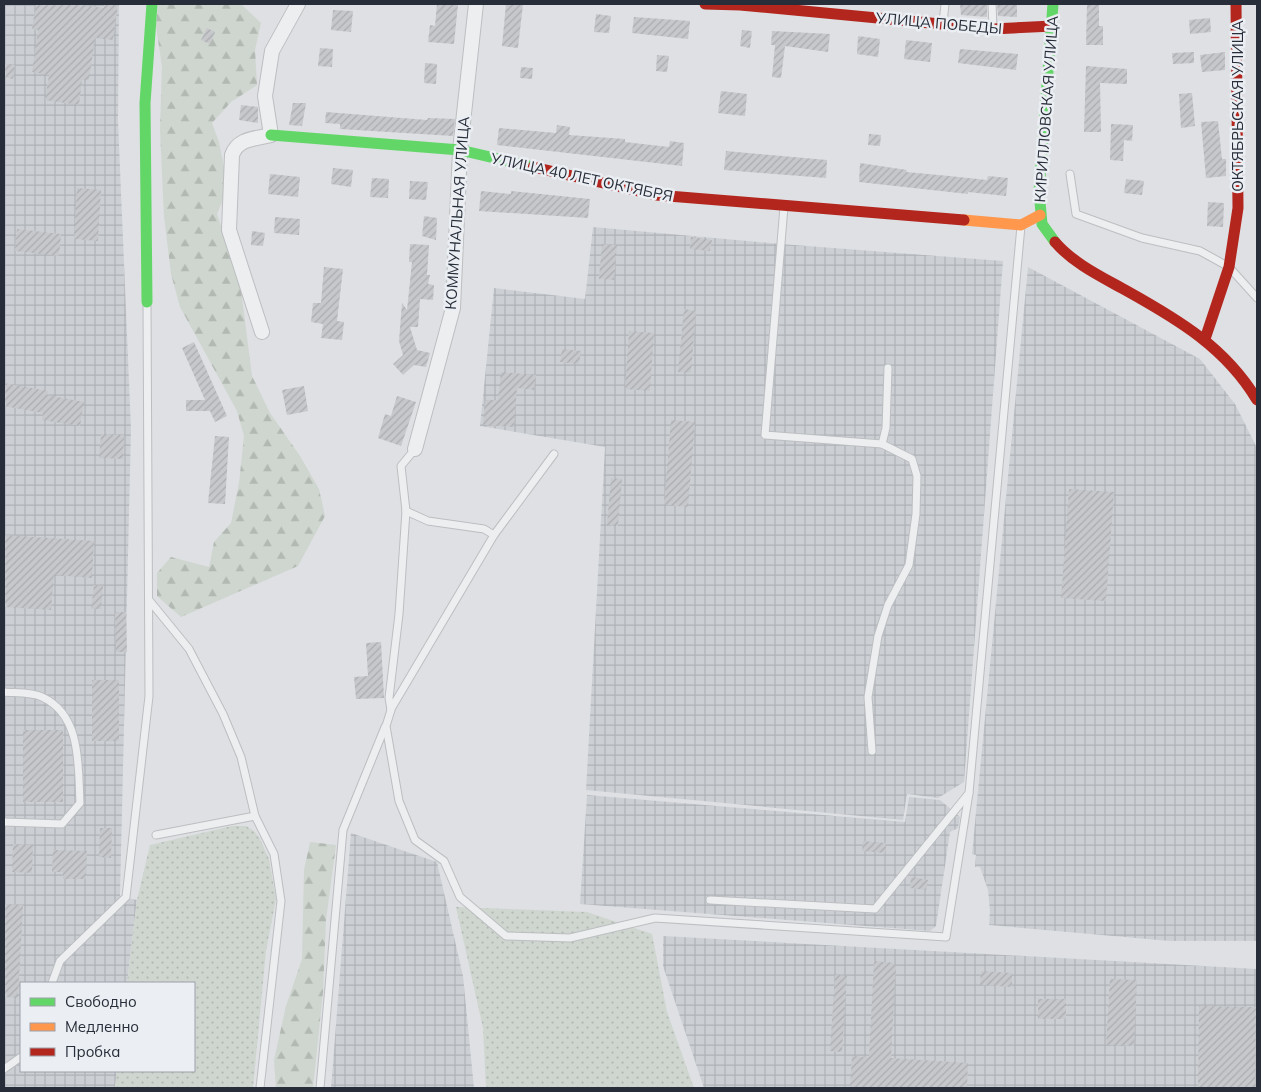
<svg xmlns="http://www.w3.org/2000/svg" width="1261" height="1092" viewBox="0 0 1261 1092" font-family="Mulish,sans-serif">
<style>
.industrial{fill:url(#industrial-grid)}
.grass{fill:url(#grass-dots)}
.forest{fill:url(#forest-firs)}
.building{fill:url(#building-hatch)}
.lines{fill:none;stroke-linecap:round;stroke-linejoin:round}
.lane-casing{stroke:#bcbec1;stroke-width:9}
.street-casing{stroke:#bcbec1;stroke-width:16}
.lane{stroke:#edeeef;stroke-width:7}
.street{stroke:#edeeef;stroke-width:14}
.fast{stroke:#63d668;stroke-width:11}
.slow{stroke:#ff974d;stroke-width:11}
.jam{stroke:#b3261e;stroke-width:11}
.labels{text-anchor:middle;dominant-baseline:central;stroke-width:5;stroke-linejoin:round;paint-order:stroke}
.street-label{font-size:15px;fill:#272e39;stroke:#ebeef3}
</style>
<defs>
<pattern id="industrial-grid" width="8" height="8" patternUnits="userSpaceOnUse" patternTransform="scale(1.25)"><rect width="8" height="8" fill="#ccd0d5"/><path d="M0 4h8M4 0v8" fill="none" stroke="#afb3b8"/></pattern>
<pattern id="grass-dots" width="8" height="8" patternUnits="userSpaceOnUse" patternTransform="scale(1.25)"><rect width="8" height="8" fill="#cfd6cf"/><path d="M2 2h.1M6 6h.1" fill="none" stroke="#b2b8b2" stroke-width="1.8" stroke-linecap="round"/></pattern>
<pattern id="forest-firs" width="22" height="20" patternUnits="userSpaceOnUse" patternTransform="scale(1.25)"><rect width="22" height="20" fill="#cfd6cf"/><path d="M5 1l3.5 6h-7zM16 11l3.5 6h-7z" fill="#b2b8b2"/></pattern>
<pattern id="building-hatch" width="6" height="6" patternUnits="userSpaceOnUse" patternTransform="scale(1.25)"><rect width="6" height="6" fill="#c6c8cb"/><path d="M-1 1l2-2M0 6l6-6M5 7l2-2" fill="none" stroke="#aaacaf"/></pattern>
</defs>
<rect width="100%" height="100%" fill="#dee0e3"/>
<g class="industrial">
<polygon points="4,4 119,4 118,121 131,429 120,896 137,900 127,983 21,983 21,1071 117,1071 115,1088 4,1088"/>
<polygon points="593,227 781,244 1003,261 964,782 938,798 907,794 903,820 586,790 605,447 480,426 494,288 585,299"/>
<polygon points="1028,267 1200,359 1235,404 1257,448 1257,941 1170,941 989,925 990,911 988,890 980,867 975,867 976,855 972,854"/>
<polygon points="587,795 905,822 909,797 940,800 960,817 958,828 950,832 936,926 930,931 580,904"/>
<polygon points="351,833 437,862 463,976 474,1088 331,1088"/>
<polygon points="663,936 1257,969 1257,1088 704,1088 663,966"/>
</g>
<g class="grass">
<polygon points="232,826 246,826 254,831 260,839 269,859 276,899 266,951 253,1088 115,1088 117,1071 194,1071 194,983 127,983 137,900 150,845"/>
<polygon points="456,907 587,912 652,934 667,1012 694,1088 486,1088 483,1028"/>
</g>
<g class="forest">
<polygon points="158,4 241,4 261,23 255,50 257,85 231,102 212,123 219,142 228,188 217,214 240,282 252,376 270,413 300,456 319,489 325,516 298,566 181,617 157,596 157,573 171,557 209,567 214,542 231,523 239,483 244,436 237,411 180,307 171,274 164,216 160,130 162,67 156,26"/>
<polygon points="310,842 336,845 326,920 323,992 313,1088 276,1088 274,1060 286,1006 302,959 304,870"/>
</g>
<g class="building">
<polygon points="36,4 75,4 104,8 104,4 118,4 113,40 95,38 89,80 82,80 79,105 45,100 49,75 32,72 38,30 32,29"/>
<polygon points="437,4 458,4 454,44 428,42 430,25 435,26"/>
<polygon points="506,4 523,4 518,48 502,46"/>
<polygon points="960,4 987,4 987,17 961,15"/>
<polygon points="997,4 1017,4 1017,17 998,16"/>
<polygon points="1087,4 1099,4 1099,26 1103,26 1103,45 1086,45"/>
<polygon points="333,10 353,11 351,32 331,30"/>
<polygon points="596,14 611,16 609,33 594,32"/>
<polygon points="634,17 690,21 688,39 632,33"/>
<polygon points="1210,18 1211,32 1190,34 1189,20"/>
<polygon points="207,28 215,32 210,44 201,40"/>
<polygon points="742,30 752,31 750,48 740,46"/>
<polygon points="772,31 830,34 828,52 785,46 781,78 772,77 775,45 771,45"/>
<polygon points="858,36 880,39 878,57 857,54"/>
<polygon points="906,40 932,43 930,62 904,59"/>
<polygon points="320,48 333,49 332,67 318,66"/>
<polygon points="960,49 1018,54 1016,70 958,63"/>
<polygon points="1194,52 1194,63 1173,64 1172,53"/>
<polygon points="1225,52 1225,70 1202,72 1200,55"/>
<polygon points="657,55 669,56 667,72 656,71"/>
<polygon points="4,63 15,65 13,79 4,77"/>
<polygon points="425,63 437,64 436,84 424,83"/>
<polygon points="1086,66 1127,69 1127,84 1100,83 1101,132 1084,132"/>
<polygon points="521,67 533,68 532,79 520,78"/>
<polygon points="721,91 747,94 745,116 718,113"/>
<polygon points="1192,93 1195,126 1181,128 1179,94"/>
<polygon points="293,103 306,103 302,126 289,125"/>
<polygon points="241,105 258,107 258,123 239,120"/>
<polygon points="326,112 427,120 428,118 455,119 453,136 340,129 340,124 325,123"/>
<polygon points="1218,121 1222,159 1226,159 1226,176 1206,178 1201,122"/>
<polygon points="1111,124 1133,125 1132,141 1124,140 1123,161 1110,160"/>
<polygon points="557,125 570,127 569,135 625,139 625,142 669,147 670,141 684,143 682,166 497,145 499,128 556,133"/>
<polygon points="869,134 881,135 880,146 868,145"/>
<polygon points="726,151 827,160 826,178 724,170"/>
<polygon points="860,163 907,170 906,172 949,176 987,180 988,176 1008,178 1006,196 968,192 968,194 859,182"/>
<polygon points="333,168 353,170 351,187 331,184"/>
<polygon points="270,174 300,177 298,197 268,194"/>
<polygon points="372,178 389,179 388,198 370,197"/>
<polygon points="1126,179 1144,181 1142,195 1124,193"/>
<polygon points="410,181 428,182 426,200 409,199"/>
<polygon points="77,188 101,190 98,241 74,239"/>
<polygon points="481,191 511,194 511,191 590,199 588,218 479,211"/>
<polygon points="1208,202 1224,203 1223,227 1207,226"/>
<polygon points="424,216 437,218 436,240 422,236"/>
<polygon points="275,217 300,219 299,235 274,233"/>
<polygon points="17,229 61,234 59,256 15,251"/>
<polygon points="252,231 265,233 263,246 251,245"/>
<polygon points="691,237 712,240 710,251 690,249"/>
<polygon points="410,244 429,245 427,275 430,275 428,284 434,285 433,300 420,299 418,327 410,327 417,350 430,353 426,367 414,365 403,375 393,364 403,355 399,341 402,303 407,310 412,262 409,262"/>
<polygon points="602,244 617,245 614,280 599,279"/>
<polygon points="324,267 343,269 337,321 344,322 342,340 321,338 323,324 311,322 313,303 321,303"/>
<polygon points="684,309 696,311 691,373 678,372"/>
<polygon points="629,331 654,333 650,391 625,389"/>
<polygon points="194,342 227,416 215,422 210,411 186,411 186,400 205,400 182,348"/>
<polygon points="562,349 581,351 579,364 560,362"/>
<polygon points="501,372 536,375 534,390 517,388 514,427 483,425 485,400 498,400"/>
<polygon points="4,383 48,391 47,395 84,402 80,426 42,420 43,413 4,406"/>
<polygon points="304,386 308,411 287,415 282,390"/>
<polygon points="397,396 416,402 401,446 378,438 385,414 391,416"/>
<polygon points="671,420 695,422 688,507 664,505"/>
<polygon points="101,434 124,435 123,459 99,458"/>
<polygon points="215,436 229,437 225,504 208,503"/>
<polygon points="611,478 622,479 618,526 607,525"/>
<polygon points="1069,489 1114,492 1106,601 1061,598"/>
<polygon points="4,535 94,541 92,578 54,575 51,610 4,607"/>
<polygon points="94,585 103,586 101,609 91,609"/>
<polygon points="115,612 126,612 127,652 116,652"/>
<polygon points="381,642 384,698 356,699 354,677 368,676 366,643"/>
<rect x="92" y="680" width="27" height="61"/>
<rect x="23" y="730" width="40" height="72"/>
<polygon points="100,828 112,828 111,858 99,857"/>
<polygon points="863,841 886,843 885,853 862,851"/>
<polygon points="13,844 33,845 32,873 12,872"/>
<polygon points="53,850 87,851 86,879 63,879 63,872 52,872"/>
<polygon points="911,877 928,880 926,890 910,888"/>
<polygon points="4,904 23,905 18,998 4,997"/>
<polygon points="874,961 896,963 891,1058 968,1063 967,1088 850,1088 852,1056 869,1057"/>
<polygon points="981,971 1012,973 1012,987 980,985"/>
<polygon points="835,975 847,976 842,1052 830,1051"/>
<polygon points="1110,979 1137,980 1134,1046 1106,1045"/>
<rect x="1038" y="999" width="28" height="20"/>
<polygon points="1199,1006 1256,1007 1255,1088 1198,1088"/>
</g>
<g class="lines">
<g class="lane-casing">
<g id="lane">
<polyline points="992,4 993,28"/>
<polyline points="943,23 945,4"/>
<polyline points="1070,174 1076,214 1142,238 1200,251 1229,267 1257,298"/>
<polyline points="784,207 765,435 882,444 912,459 917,476 916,514 909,565 888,605 878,636 868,697 872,751"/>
<polyline points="882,444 886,428 888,368"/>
<polyline points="415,449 401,466 406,511 399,614 389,698 391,710 386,726 399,801 415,840 444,861 460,897 506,936 570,938 655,918 946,937 969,793"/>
<polyline points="406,511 428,521 484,529 494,535"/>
<polyline points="149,600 189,649 223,714 241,757 255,816"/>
<path d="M4,692C15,693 32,692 42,697C82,715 78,767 80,803L62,824L4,822"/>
<polyline points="391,709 494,535 554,454"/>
<polyline points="156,835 255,816 274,854 281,901 260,1088"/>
<polyline points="710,900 875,909 969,793 1021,226"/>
<polyline points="52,983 60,961 126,897 149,696 147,304"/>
<polyline points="4,1069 21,1057"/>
<polyline points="320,1088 343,830 385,727"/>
</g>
</g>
<g class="street-casing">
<g id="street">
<path d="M262,332L229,230L232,155C238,138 255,139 271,135L265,96L272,51L298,4"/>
<polyline points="415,449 453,308 460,150 476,4"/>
</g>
</g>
<use href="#lane" class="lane"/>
<use href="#street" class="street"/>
<g class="fast">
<polyline points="1053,4 1039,191 1042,224 1055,242"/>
<polyline points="271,135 460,150 533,167"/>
<polyline points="147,302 145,103 152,4"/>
</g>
<polyline class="slow" points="964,220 1021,225 1040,215"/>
<g class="jam">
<polyline points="705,4 740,5 993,29 1053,26"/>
<polyline points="533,167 656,195 964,220"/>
<path d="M1055,242C1074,264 1102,277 1127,291C1179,320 1226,348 1257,400"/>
<polyline points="1205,339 1229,267 1238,208 1236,4"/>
</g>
</g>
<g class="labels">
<g class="street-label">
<text transform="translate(939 23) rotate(5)">УЛИЦА ПОБЕДЫ</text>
<text transform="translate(1237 106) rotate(-90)">ОКТЯБРЬСКАЯ УЛИЦА</text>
<text transform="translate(1046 109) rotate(-86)">КИРИЛЛОВСКАЯ УЛИЦА</text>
<text transform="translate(582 177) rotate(12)">УЛИЦА 40 ЛЕТ ОКТЯБРЯ</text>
<text transform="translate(457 213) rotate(-86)">КОММУНАЛЬНАЯ УЛИЦА</text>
</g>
</g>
<rect width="1261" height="1092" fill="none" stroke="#272e39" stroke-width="10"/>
<rect x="20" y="982" width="175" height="90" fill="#ebeef3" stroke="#9da1a9"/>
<rect x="30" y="998" width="25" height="8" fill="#63d668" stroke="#9da1a9"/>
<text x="65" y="1007" font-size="15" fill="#272e39">Свободно</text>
<rect x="30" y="1023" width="25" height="8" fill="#ff974d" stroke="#9da1a9"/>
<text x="65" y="1032" font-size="15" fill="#272e39">Медленно</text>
<rect x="30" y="1048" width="25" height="8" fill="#b3261e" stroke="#9da1a9"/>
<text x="65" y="1057" font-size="15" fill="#272e39">Пробка</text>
</svg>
